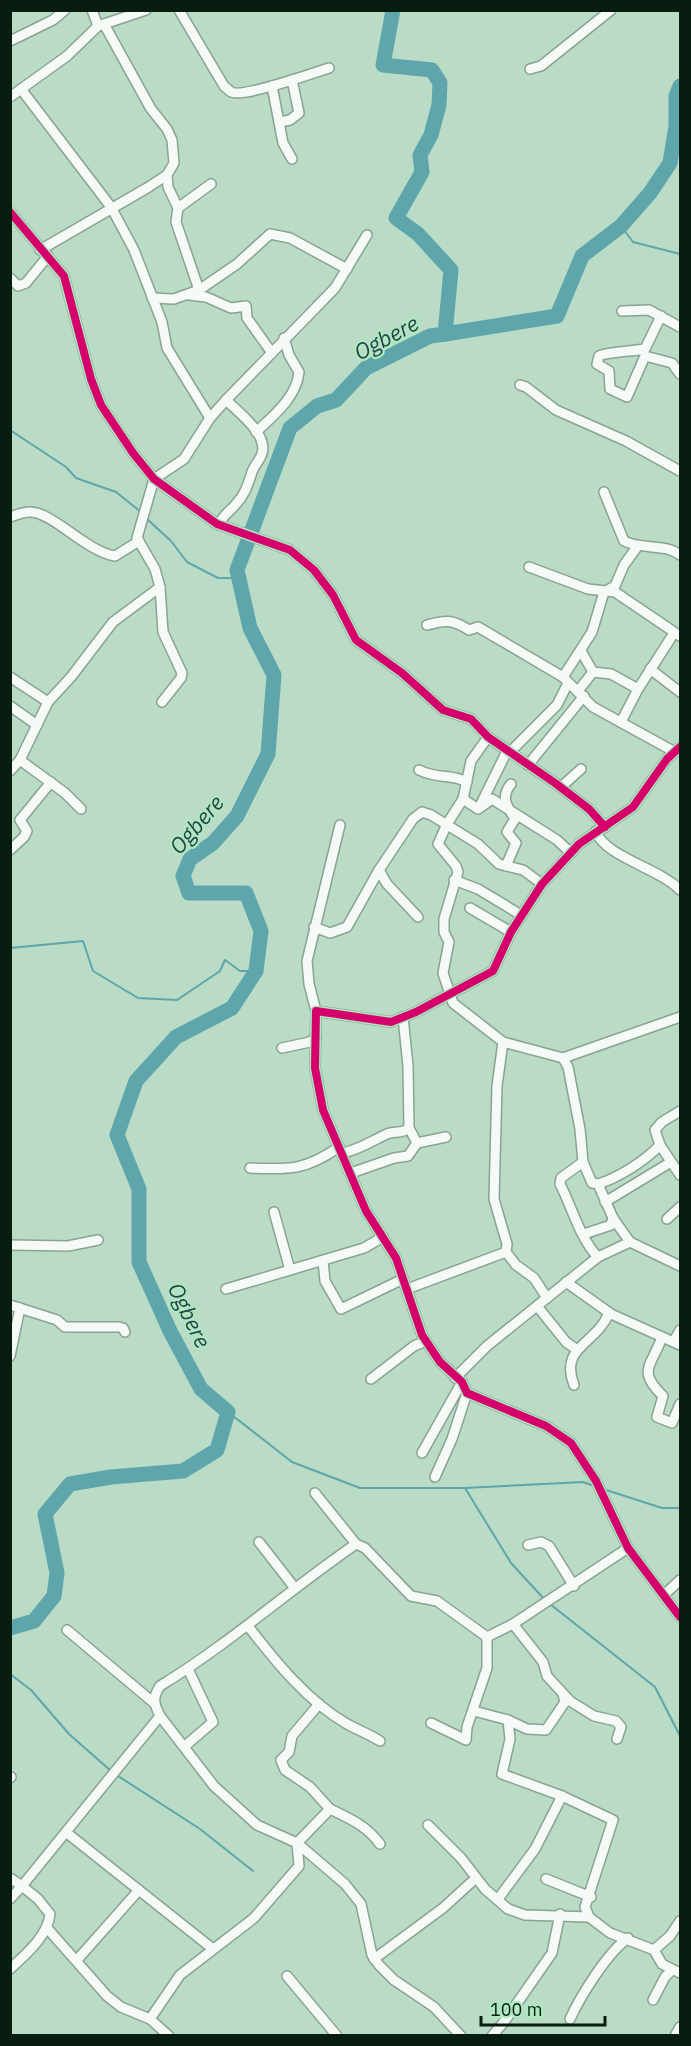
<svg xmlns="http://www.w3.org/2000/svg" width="691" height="2046" viewBox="0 0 691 2046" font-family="'IBM Plex Sans',sans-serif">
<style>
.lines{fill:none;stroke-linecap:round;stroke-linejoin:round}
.stream{stroke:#5ea5ac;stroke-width:2}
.river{stroke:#5ea5ac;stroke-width:15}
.minor-casing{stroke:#89a392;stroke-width:12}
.minor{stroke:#f5faf6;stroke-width:9}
.cycleway-casing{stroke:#ade8c1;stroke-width:11}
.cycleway{stroke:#d6006c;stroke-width:8}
.labels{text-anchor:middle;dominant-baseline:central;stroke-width:4.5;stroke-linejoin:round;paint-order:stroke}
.water-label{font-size:22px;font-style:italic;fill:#274349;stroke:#ade8c1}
</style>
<rect width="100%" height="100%" fill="#badbc5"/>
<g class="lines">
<g class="stream">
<polyline points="621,226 633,242 680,254"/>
<polyline points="10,430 66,467 76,478 116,492 141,512"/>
<polyline points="147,519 171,541 187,562 218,578 234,578 237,570"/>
<polyline points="10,948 83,941 93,971 138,998 177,1000 220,971 225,960 240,971 256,971"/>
<polyline points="228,1412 292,1462 360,1488 465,1488 583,1482 594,1486"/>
<polyline points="465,1488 511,1563 545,1600"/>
<polyline points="603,1489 662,1508 680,1508"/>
<polyline points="550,1604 655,1687 680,1736"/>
<polyline points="10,1674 31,1690 69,1734 111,1771"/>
<polyline points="115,1774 200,1829 253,1871"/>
</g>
<g class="river">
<polyline points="445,334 557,316 582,256 621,226 650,193 670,163 676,126 676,96 680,86"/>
<polyline points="10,1628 34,1621 54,1596 57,1573 45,1514 70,1484 111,1477 183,1471 217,1450 228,1412 201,1389 170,1331 139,1262 139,1189 117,1135 136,1081 176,1037 232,1008 256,971 261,931 246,893 189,893 183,876 190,859 213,843 237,816 268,754 274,675 250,628 237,570 290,428 317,406 336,400 366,368 430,336 445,334 451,270 418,234 396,218 422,172 420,155 431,135 439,105 440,83 432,70 383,65 393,10"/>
</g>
<g class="minor-casing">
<g id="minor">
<polyline points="92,10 98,26"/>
<path d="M179,10L224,86C224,86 231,92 231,92C243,98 313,73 329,68"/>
<polyline points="10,41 53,20 65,10"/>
<polyline points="530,69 541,66 611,10"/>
<polyline points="272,86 283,143 292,159"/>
<polyline points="21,89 111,207 134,250 162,322 167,348 210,418"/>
<polyline points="10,97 67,56 98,26 146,10"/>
<polyline points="280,122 290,120 299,113 292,80"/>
<polyline points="167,175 168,187 178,208 176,222 199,290"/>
<polyline points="178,208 211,184"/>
<polyline points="10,212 64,276 91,379 101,405 133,453 154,479 217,524 290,550 314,570 333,595 356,640 402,673 443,710 471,719 488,737 555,783 589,809 605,827"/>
<polyline points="40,250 147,188 167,175 174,163 172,140 167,129 151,109 104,24"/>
<polyline points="10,278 18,286 26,283 48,256"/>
<polyline points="189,295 206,297 231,308 246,306 247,318 272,353"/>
<polyline points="152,298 174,299 199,290 237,264 270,234 290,238 347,269"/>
<polyline points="622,311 649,310 680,327"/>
<path d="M661,316L645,349C635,351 605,352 599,356L597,364L609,371L610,389L627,397L645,356L672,363L680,374"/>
<polyline points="520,385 526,387 556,410 626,441 680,471"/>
<path d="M256,432C273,416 297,397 299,372L289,355L284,338"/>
<path d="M604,492L624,541C642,550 664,543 680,555"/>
<path d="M10,517C16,515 23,512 29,512C52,511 85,551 115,556L139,541"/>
<path d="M219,525C223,514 230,512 236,504C245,495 248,484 252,472C254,466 259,461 261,456C271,436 238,412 226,400"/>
<polyline points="529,567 588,589 615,592 680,636"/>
<path d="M427,625C445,620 452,619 469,630L478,627L563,677L593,707L673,751"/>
<polyline points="581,651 593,672 611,674 638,689"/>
<polyline points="650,669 680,692"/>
<polyline points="10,677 48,702"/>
<polyline points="563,677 592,632 604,592 615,586 624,565 637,547"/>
<polyline points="578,691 593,672"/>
<polyline points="162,702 181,678 182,673 163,632 160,587 155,569 137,538 154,479 184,459 210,418 226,400 335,288 367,235"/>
<polyline points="10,706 37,725"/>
<polyline points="621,722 638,689 674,633"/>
<polyline points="488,737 471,761 463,799 447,824 438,844 456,866 458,872 444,919 444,932 449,942 443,973 453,1003 503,1042 563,1058 680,1017"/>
<polyline points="680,747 667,759 633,807 579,844 542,884 511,932 493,971 416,1012 391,1022 316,1011 315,1068 323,1110 366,1211 396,1258 422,1335 440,1362 462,1382 467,1393 546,1426 571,1443 596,1481 628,1548 680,1617"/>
<polyline points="509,753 557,705 568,683"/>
<polyline points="20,760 65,793 81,809"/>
<polyline points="528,765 584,696"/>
<path d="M419,770C439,780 451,773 467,782"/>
<polyline points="10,771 20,760 48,702 71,677 113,622 160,587"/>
<polyline points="561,787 581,769"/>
<polyline points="463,799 478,809 492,799 557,840 571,853"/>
<polyline points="480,806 507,751"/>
<path d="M596,831C603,856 661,869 680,890"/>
<polyline points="10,850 24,837 27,831 20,820 51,782"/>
<path d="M506,866L516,843L507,832L515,819C507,807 500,797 511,784"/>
<polyline points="379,870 387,884 418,917"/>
<polyline points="454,880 478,889 521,915"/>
<polyline points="470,908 511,932"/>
<polyline points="314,927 330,933 347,927 379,870 413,819 422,812 431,815 478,844 499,864 523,870 542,884"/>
<polyline points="316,1011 309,984 307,961 340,825"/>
<polyline points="403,1017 408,1066 409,1128 417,1143"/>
<polyline points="503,1042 497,1086 494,1199 507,1244 506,1252 516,1265 534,1278 547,1298"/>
<polyline points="282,1048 310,1042 316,1037"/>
<polyline points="563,1058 568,1067 580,1129 583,1162 592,1183 598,1184 613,1218 630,1242 680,1266"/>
<polyline points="680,1111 662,1122 655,1130 660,1145 680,1175"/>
<polyline points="417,1143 446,1137"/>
<path d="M343,1153C363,1148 369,1142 387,1134C394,1131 403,1134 409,1128"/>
<path d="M583,1162L561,1178L560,1184C572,1207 580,1239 598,1257"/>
<path d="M250,1168C290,1170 306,1170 339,1147"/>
<polyline points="351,1173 394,1158 408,1156 417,1143"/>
<path d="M598,1184C618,1178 645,1161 660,1145"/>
<polyline points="605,1202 671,1162"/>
<polyline points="274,1212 290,1270"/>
<polyline points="667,1219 680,1207"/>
<polyline points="584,1234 611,1225 613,1218"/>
<polyline points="10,1245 68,1246 98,1240"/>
<polyline points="323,1261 325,1281 341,1309 403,1279"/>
<polyline points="566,1282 611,1314 680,1345"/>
<polyline points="226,1289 364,1248 383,1237"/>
<polyline points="407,1289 506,1252"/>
<polyline points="10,1305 57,1320 65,1327 119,1327 123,1328 125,1332"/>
<polyline points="537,1306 566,1342 576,1349"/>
<path d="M662,1337C652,1366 636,1370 663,1396L657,1417L672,1423L680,1404"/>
<polyline points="674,1341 680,1330"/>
<polyline points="10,1356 20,1308"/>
<polyline points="455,1378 487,1346 598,1257 630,1242"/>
<polyline points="371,1379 414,1346 426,1341"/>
<path d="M574,1385C559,1346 596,1345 609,1313"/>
<polyline points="422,1453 462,1382"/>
<polyline points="435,1477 452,1439 467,1393"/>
<polyline points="315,1493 356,1544 365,1548 411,1596 437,1601 487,1637"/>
<polyline points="259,1542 294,1587"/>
<path d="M356,1544C289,1590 229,1644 160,1686C152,1698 154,1704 160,1716L214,1786L257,1825L297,1843L345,1884L361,1904L372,1955L379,1965L394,1980L434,2007L461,2036"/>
<polyline points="528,1545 541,1542 549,1546 574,1586"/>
<polyline points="665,1594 680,1580"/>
<polyline points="513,1624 543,1662 547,1676 570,1701 594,1716 616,1721 621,1727 617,1739"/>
<path d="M248,1626C276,1662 307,1701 347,1724C358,1730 369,1734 380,1741"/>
<polyline points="67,1630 154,1703"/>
<polyline points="487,1637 513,1624 628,1548"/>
<polyline points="474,1711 508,1720 510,1739 502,1774 562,1796 613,1820 585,1907 589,1917"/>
<polyline points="508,1720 527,1729 546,1730 565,1702 563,1694"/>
<polyline points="431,1723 466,1740 467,1727 487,1668 487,1637"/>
<polyline points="185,1746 213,1722 188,1669"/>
<polyline points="10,1778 11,1777"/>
<path d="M330,1809C349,1818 367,1826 380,1844"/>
<polyline points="428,1825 461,1858 485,1889 508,1909 525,1915 589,1917 610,1933 654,1950 662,1964 680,1973"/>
<polyline points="67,1833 213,1949"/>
<polyline points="10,1878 22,1886 10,1899"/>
<polyline points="546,1879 591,1897"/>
<polyline points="498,1899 535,1849 562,1796"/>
<polyline points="47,1928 107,1996 121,2007 150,2019"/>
<polyline points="654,1950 670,1936 680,1921"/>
<polyline points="374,1959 443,1908 476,1878"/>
<polyline points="77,1960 139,1890"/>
<path d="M10,1969C25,1955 48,1936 50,1914L38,1899L22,1886L160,1716"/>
<polyline points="287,1976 337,2036"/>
<polyline points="653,2000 665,1977 672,1970"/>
<path d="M570,2019C581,1995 608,1952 628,1938"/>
<polyline points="169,2036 150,2019 180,1975 254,1918 299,1866 297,1843 330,1809 310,1787 285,1770 281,1760 289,1752 292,1736 319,1704"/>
<polyline points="492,2036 504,2022 552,1953 560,1914"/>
<polyline points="675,2036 680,2027"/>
</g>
</g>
<use href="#minor" class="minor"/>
<g class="cycleway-casing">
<g id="cycleway">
<polyline points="10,212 64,276 91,379 101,405 133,453 154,479 217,524 290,550 314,570 333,595 356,640 402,673 443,710 471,719 488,737 555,783 589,809 605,827"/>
<polyline points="680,747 667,759 633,807 579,844 542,884 511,932 493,971 416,1012 391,1022 316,1011 315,1068 323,1110 366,1211 396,1258 422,1335 440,1362 462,1382 467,1393 546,1426 571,1443 596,1481 628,1548 680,1617"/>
</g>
</g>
<use href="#cycleway" class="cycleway"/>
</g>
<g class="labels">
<g class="water-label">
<text transform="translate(386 337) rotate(-28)">Ogbere</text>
<text transform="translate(196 824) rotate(-49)">Ogbere</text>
<text transform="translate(190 1315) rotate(64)">Ogbere</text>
</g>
</g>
<rect width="691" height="2046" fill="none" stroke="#061d0f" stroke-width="24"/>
<path d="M481 2016v9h124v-9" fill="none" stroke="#061d0f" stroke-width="3"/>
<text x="490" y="2016" font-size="18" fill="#061d0f" stroke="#ade8c1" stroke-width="4.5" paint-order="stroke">100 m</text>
</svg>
